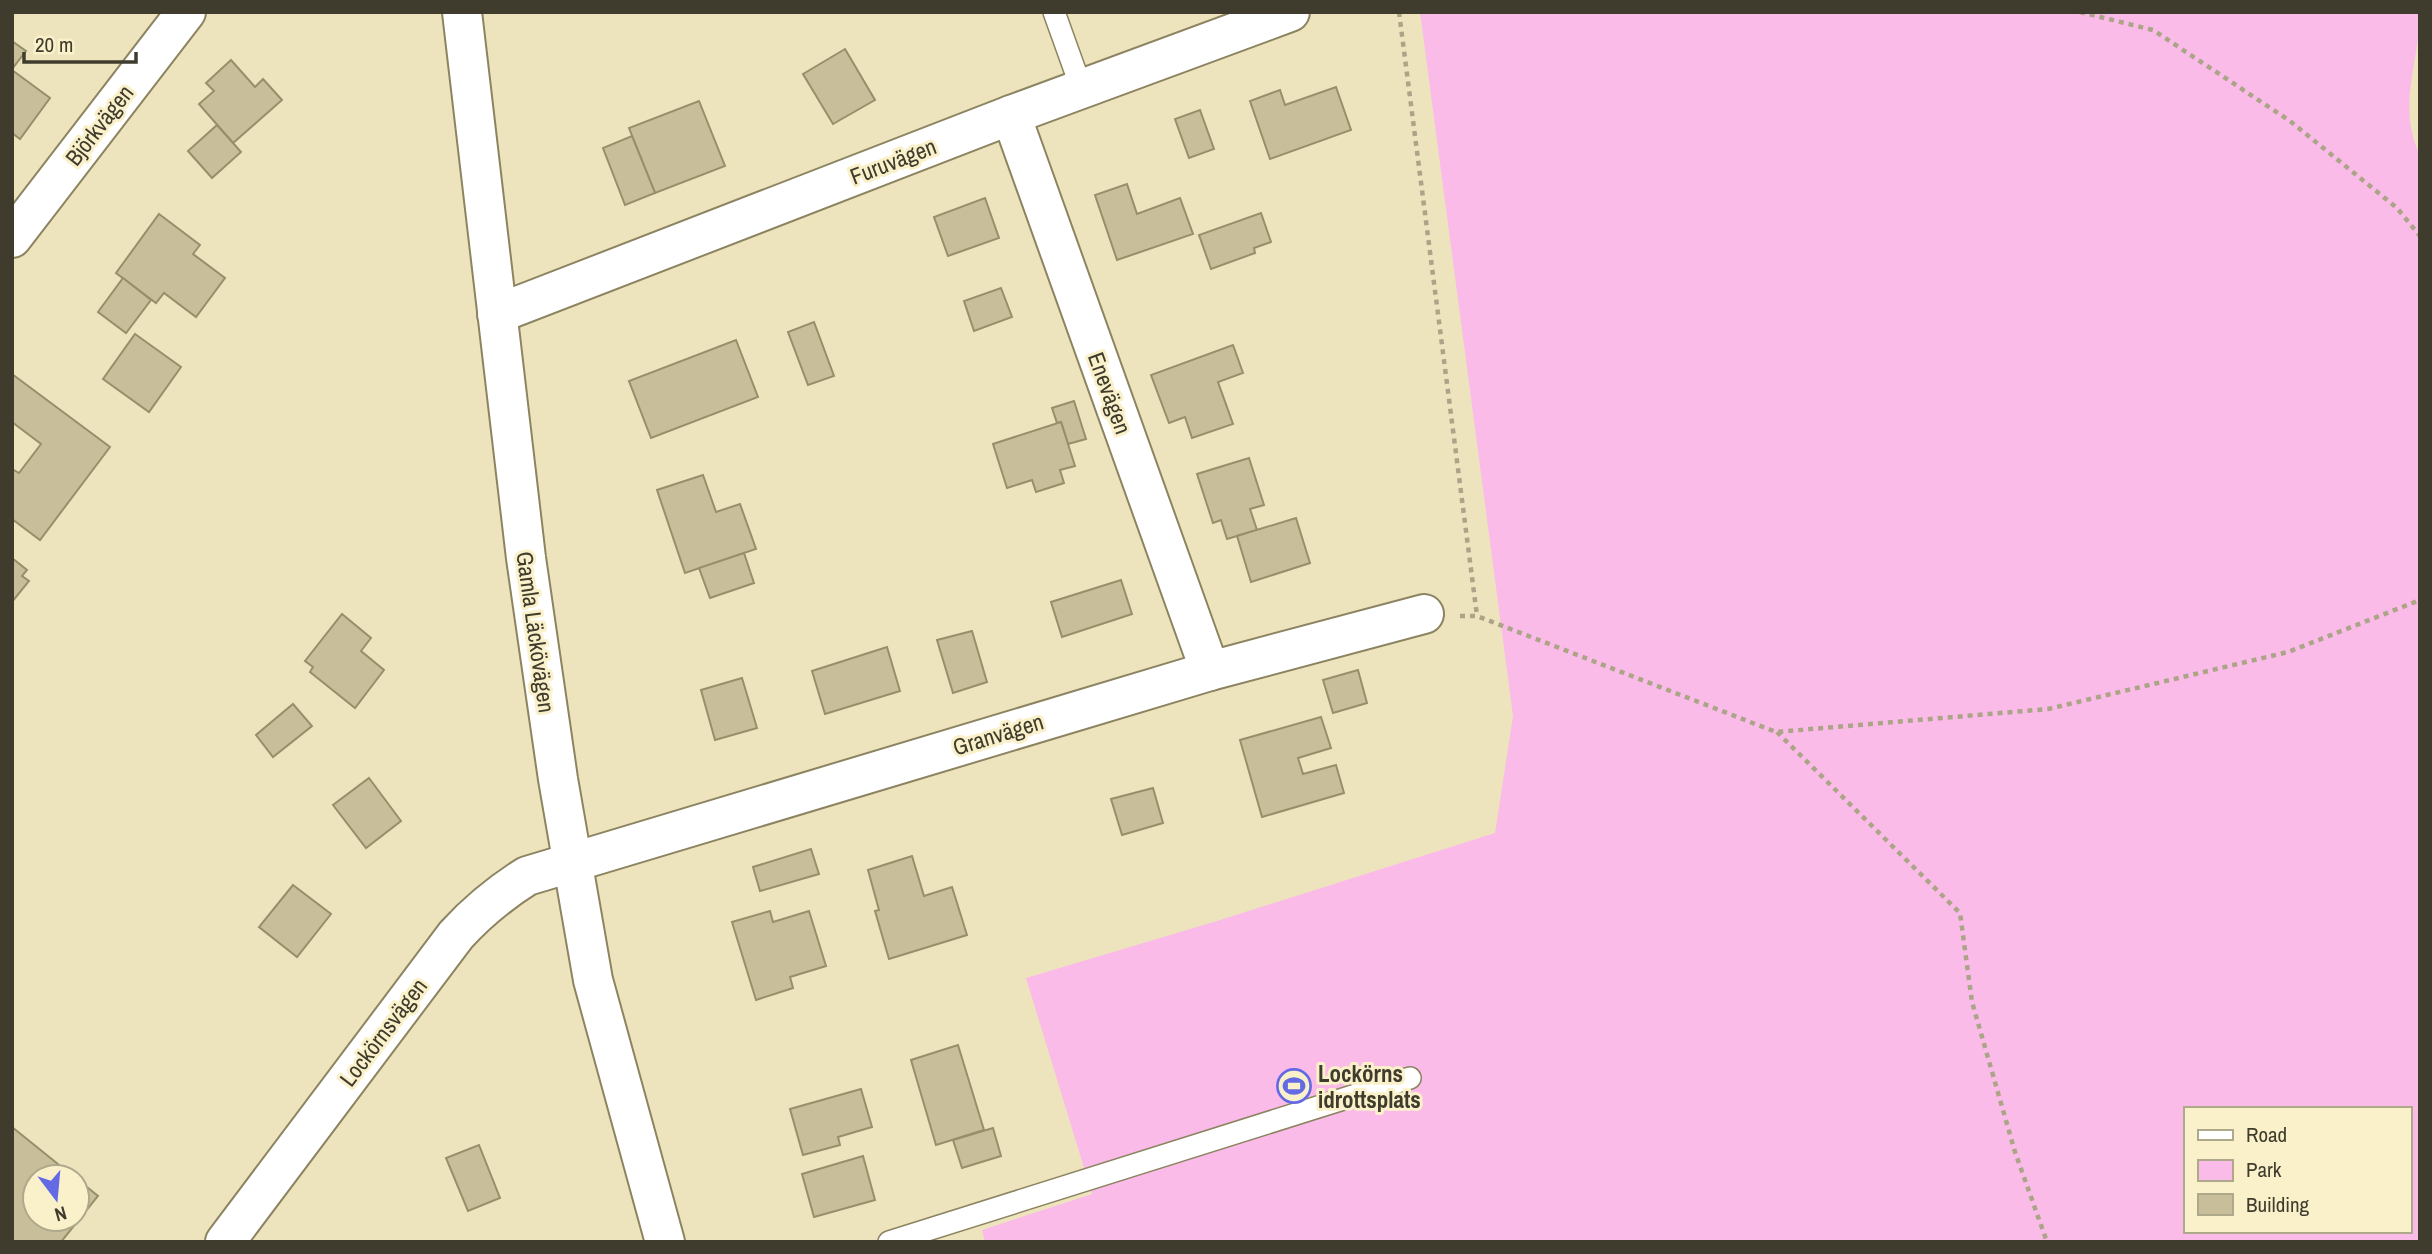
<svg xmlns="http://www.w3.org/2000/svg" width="2432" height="1254" viewBox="0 0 2432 1254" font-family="'Archivo Narrow',sans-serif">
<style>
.green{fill:#fabbe8;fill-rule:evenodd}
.building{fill:#c8bf9a;stroke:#978f6b;stroke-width:2}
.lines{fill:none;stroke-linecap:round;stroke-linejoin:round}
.service-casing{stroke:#8c8461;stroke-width:24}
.minor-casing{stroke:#8c8461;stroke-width:42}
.path{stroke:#aba487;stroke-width:4.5;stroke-dasharray:5 5;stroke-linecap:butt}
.service{stroke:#fff;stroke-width:21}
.minor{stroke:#fff;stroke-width:38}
.labels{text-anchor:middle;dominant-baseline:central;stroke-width:6;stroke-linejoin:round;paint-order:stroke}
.street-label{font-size:23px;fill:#3f3c2d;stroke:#faf1cb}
.poi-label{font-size:23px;font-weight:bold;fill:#3f3c2d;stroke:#faf1cb;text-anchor:start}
</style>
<rect width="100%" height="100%" fill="#ede4be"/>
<path class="green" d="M1420,12H2420C2420,62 2396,106 2420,155V1242H985L982,1230L1092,1194L1026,978L1217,921L1495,833L1513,716ZM2185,1109H2409V1231H2185Z"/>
<g class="building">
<polygon points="12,41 26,51 12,69"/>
<polygon points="845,49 875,100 833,124 803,74"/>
<polygon points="231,60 255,87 263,79 282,100 233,143 199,104 214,91 206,83"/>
<polygon points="12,70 50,98 20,139 12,133"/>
<polygon points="1336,87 1351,130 1270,159 1250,101 1280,90 1285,105"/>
<polygon points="699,101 725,166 655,193 629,128"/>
<polygon points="1200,110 1214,149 1189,158 1175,119"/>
<polygon points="217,125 241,152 212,178 188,151"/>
<polygon points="632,136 655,193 625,205 603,148"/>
<polygon points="1127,184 1137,214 1180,198 1193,234 1117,260 1095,195"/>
<polygon points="985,198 999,238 948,256 934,217"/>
<polygon points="1261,213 1271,242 1254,248 1255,253 1211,269 1199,235"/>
<polygon points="159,214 200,245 193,254 225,278 196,317 164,293 156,303 116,273"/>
<polygon points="123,278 151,300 126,333 98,312"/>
<polygon points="1001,288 1012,317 974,331 964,301"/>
<polygon points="814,322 834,376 808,385 788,332"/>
<polygon points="135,334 181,367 149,412 103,379"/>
<polygon points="736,340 758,397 651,438 629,381"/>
<polygon points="1233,345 1243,373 1218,382 1233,424 1192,438 1185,417 1169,423 1151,375"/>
<polygon points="12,374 110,447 40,540 12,519 12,469 19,473 41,444 12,422"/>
<polygon points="1074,401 1086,439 1068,444 1061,422 1057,423 1052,408"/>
<polygon points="1061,422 1075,466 1060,470 1064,483 1036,492 1032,480 1007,488 993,444"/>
<polygon points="1249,458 1264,505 1250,509 1257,530 1227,539 1221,520 1213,523 1197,474"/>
<polygon points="703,475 716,512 740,504 756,549 685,573 657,490"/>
<polygon points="1296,518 1310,563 1251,582 1237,536"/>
<polygon points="744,553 754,583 710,598 699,568"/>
<polygon points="12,558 27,570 22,576 29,581 12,602"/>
<polygon points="1121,580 1132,614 1062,637 1051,602"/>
<polygon points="342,614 371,638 361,651 384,670 355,708 310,672 313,667 305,661"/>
<polygon points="972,631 987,682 953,693 937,640"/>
<polygon points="887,647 900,691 825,714 812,671"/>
<polygon points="1358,670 1367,703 1333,713 1323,680"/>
<polygon points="742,678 757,728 715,740 701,690"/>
<polygon points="293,704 312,726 273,757 256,735"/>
<polygon points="1321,717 1331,748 1298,758 1303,774 1336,765 1344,793 1262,817 1240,740"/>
<polygon points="369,778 401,821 366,848 333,805"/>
<polygon points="1153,788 1163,823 1122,835 1111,799"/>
<polygon points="811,849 819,874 760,891 753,867"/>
<polygon points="912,856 924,896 952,887 967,935 889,959 875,911 879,910 868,870"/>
<polygon points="293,885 331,914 297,957 259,927"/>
<polygon points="770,911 773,922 809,911 826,966 790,977 793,988 756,1000 732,922"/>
<polygon points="958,1045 984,1130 936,1145 911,1060"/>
<polygon points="861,1089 872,1127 838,1137 840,1145 803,1155 790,1109"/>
<polygon points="12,1127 74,1177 35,1177 35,1219 77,1219 77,1179 98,1196 61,1242 12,1242"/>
<polygon points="993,1128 1001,1156 962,1168 953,1140"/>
<polygon points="479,1145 500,1198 468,1211 446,1158"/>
<polygon points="863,1156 875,1200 814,1217 802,1174"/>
</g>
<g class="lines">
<g class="service-casing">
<g id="service">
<polyline points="1054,12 1082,90"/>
<polyline points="889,1242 1410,1078"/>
</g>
</g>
<g class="minor-casing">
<g id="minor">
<polyline points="462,12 526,558 558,779 593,980 665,1242"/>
<polyline points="1011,115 1210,671"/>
<polyline points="12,238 186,12"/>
<polyline points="497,314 1011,115 1290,12"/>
<path d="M225,1242L456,935C478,911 500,893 527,876L1210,671L1424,614"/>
</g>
</g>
<g class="path">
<polyline points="1399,12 1477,616"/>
<polyline points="2080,12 2153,30 2290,121 2397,208 2420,236"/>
<polyline points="1460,616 1477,616 1776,732 2048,709 2288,652 2420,600"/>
<polyline points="1777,732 1960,913 1972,1002 2015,1152 2047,1242"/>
</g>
<use href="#service" class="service"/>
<use href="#minor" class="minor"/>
</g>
<defs>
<g id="stadium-ring" transform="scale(1.75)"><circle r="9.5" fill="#faf1cb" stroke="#636ae3" stroke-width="1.5"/><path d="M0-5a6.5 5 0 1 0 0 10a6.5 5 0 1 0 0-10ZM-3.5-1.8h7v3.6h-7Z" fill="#636ae3"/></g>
</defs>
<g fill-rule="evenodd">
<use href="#stadium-ring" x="1294" y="1086"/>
</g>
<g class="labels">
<g class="street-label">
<text transform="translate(99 125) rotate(-52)">Björkvägen</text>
<text transform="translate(893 161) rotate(-21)">Furuvägen</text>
<text transform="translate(1110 393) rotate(70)">Enevägen</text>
<text transform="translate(536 632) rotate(82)">Gamla Läckövägen</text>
<text transform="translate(998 734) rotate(-17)">Granvägen</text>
<text transform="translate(383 1032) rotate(-53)">Lockörnsvägen</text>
</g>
<g class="poi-label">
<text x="1318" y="1073">Lockörns<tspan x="1318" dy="26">idrottsplats</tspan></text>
</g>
</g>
<rect width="2432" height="1254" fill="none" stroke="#3f3c2d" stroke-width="28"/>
<rect x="2184" y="1107" width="228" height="126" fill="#faf1cb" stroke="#afa98c" stroke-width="2"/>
<rect x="2198" y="1130" width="35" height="10" fill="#ffffff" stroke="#afa98c" stroke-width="2"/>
<text x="2246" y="1142" font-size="21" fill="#3f3c2d">Road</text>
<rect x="2198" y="1160" width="35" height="21" fill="#fabbe8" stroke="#afa98c" stroke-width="2"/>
<text x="2246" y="1177" font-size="21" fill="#3f3c2d">Park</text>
<rect x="2198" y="1194" width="35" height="21" fill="#c8bf9a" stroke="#afa98c" stroke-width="2"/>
<text x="2246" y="1212" font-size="21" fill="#3f3c2d">Building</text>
<g transform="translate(56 1198) rotate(164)"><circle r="33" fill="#faf1cb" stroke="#afa98c" stroke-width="2"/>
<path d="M0-5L12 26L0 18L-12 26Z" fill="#636ae3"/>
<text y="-10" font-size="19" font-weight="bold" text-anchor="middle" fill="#3f3c2d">N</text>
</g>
<path d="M24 52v10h112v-10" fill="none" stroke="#3f3c2d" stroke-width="3.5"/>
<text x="35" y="52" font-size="21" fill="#3f3c2d" stroke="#faf1cb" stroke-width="5" paint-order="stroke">20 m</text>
</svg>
